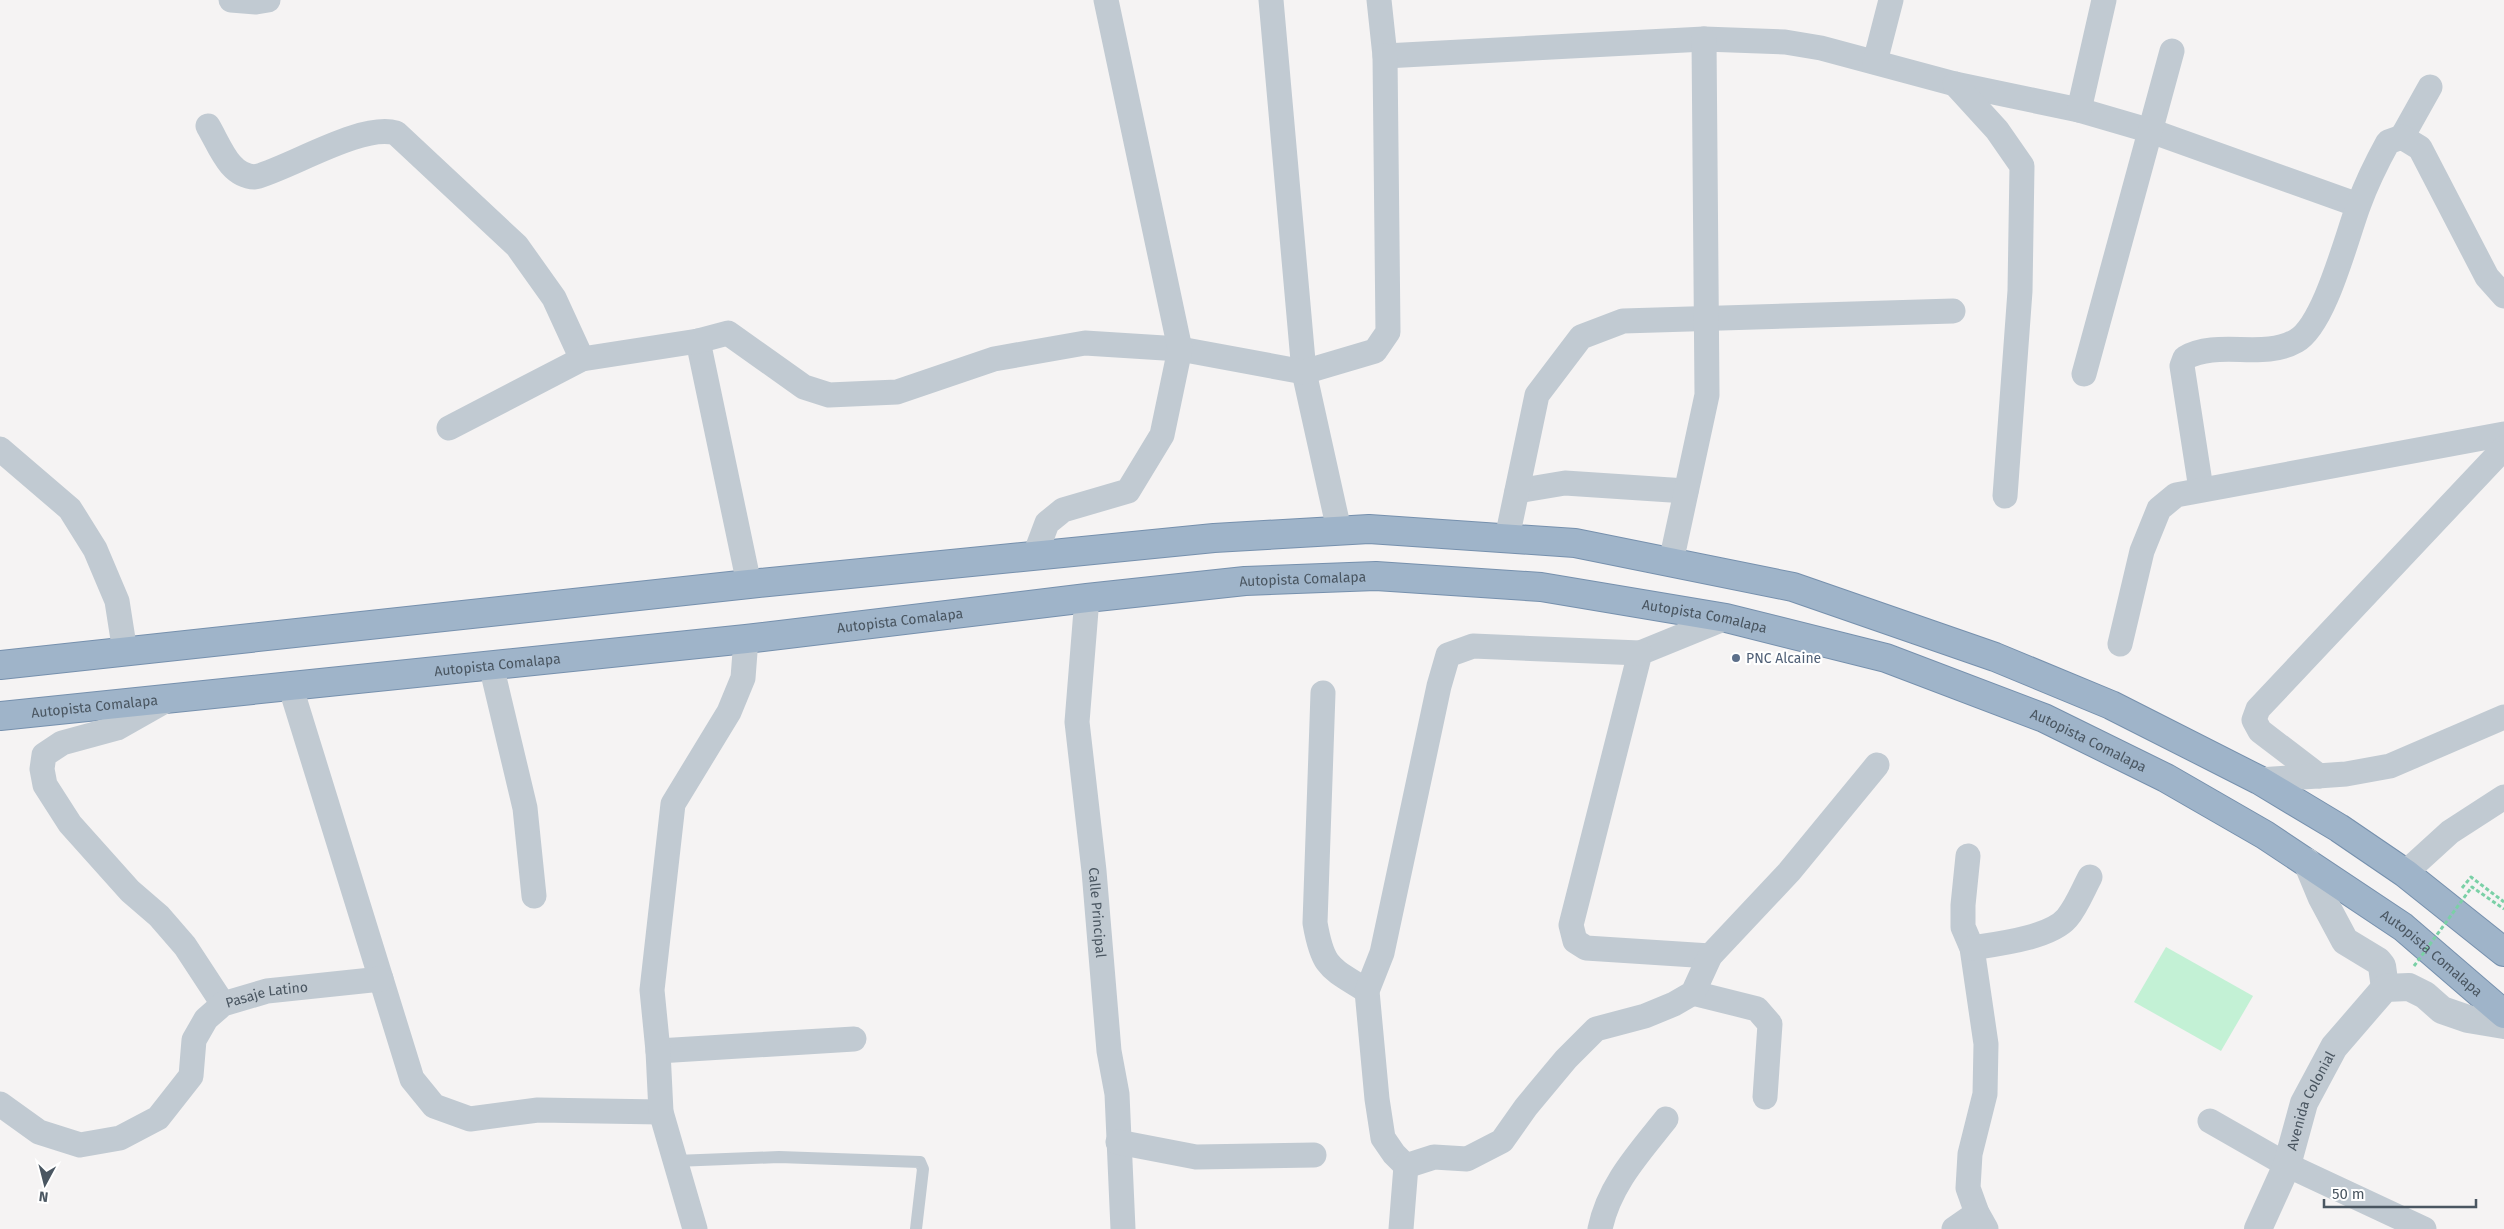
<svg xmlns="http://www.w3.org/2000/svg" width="2504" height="1229" viewBox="0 0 2504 1229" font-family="'Fira Sans',sans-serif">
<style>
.green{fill:#c3f1d5}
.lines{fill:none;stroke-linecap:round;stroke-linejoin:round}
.trunk-casing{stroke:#7690ad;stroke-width:30}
.path{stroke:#7ad0a6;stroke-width:3;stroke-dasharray:4 2.5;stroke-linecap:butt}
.service{stroke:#c1cad2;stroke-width:12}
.minor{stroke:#c1cad2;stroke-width:25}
.tertiary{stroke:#c1cad2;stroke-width:28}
.trunk{stroke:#9fb4c9;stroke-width:28}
.path-bridge{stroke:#7ad0a6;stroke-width:3;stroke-dasharray:4 2.5;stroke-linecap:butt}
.service-dot{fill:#5c6f8a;stroke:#fff;stroke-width:2}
.labels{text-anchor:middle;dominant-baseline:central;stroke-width:4.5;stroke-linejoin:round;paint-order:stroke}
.street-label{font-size:14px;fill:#4a5661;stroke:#fff}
.service-label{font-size:14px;fill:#4e5e75;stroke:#fff;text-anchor:start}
</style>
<rect width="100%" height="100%" fill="#f5f3f3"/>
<polygon class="green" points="2166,947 2253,996 2221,1051 2134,1002"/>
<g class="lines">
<g class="trunk-casing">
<g id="trunk">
<polyline points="0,665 749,584 1214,538 1369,529 1575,543 1793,587 1995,657 2111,705 2259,780 2339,828 2405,873 2504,952"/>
<path id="s4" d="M0,716L746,639L1087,598L1245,581L1376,576L1541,587L1726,618L1886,658L2044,718L2166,778L2265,835L2403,927L2504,1014"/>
</g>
</g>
<g class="path">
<polyline points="2462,888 2471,877 2504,902"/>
<polyline points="2471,888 2472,887 2504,909"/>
</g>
<polyline class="service" points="675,1161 779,1157 920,1162 923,1169 916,1229"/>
<g class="minor">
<polyline points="231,0 256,2 268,0"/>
<polyline points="1271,0 1304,372 1339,530"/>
<polyline points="1379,0 1385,56 1704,39 1785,42 1821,48 1955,84 2079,110 2151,131 2358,205"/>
<polyline points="1875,62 1891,0"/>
<polyline points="1955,84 1997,130 2022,166 2020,291 2005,496"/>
<polyline points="2079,110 2104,0"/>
<path d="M208,126C220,146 229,176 255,177C290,168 361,123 396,133L517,246L554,298L582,359"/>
<polyline points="2402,137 2430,87"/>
<polyline points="698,341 749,584"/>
<polyline points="2084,374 2172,51"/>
<polyline points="449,428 582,359 698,341 728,333 804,387 829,395 897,392 994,359 1085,343 1180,349 1304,372 1375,351 1388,332 1385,56"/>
<polyline points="0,449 70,509 95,549 117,601 125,652"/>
<path d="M2201,489L2182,366L2185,358C2218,339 2263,360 2296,341C2325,325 2347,235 2359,204C2367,182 2377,162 2388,142L2402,137L2420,148L2487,277L2504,296"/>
<polyline points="1517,491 1565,483 1686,491"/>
<polyline points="1507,538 1537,395 1581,337 1623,321 1953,311"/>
<polyline points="1035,555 1047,523 1063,510 1128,491 1162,435 1180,349 1106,0"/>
<polyline points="1671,562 1707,395 1704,39"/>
<path id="s1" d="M1087,598L1077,722L1094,871L1109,1051L1117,1094L1123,1229"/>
<polyline points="2120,644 2142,551 2159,509 2176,495 2504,434"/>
<polyline points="491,665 525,808 534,896"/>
<polyline points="290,685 412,1079 434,1106 470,1119 538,1110 661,1112"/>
<path d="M1323,693L1315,923C1323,969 1330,967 1367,991"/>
<polyline points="170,698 117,728 62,743 44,755 42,769 45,785 70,824 130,891 159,916 185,946 223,1004"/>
<polyline points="2319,776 2260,731 2254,720 2258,709 2504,448"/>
<polyline points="2259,780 2346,774 2390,766 2504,717"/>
<polyline points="1968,856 1963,905 1963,927 1972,948 1986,1044 1985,1094 1970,1154 1968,1188 1977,1213 1986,1229"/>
<polyline points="2405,873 2450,832 2504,797"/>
<path d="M1972,948C1997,944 2050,938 2067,918C2077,906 2083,890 2090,877"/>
<polyline points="1710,956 1586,948 1575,941 1571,925 1640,653 1726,618"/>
<polyline points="1693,993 1757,1009 1770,1024 1765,1097"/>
<polyline points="658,1051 854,1039"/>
<path id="s2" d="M0,1104L39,1132L80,1145L120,1138L158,1118L191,1076L194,1040L206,1019L223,1004L267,991L381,979"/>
<polyline points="2210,1121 2287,1165 2424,1229"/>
<polyline points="1118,1142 1196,1157 1314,1155"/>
<polyline points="1406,1166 1394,1154 1383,1138 1377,1099 1367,991 1382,953 1439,686 1448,655 1473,646 1640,653"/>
<polyline points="695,1229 661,1112 658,1051 652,990 673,804 729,712 743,678 746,639"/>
<polyline points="1401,1229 1406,1166 1434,1157 1467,1159 1502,1141 1526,1107 1566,1059 1596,1029 1645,1016 1674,1004 1693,993 1710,956 1789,872 1877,765"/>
<path d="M1600,1229C1609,1185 1639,1153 1666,1119"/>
<polyline points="1954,1229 1977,1213"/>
</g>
<g class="tertiary">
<polyline points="2307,862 2322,898 2345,941 2378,961 2382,966 2385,988"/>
<path id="s3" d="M2258,1229L2287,1165L2304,1103L2334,1047L2385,988L2409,987L2425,995L2442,1010L2468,1019L2504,1025"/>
</g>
<use href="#trunk" class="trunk"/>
<polyline class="path-bridge" points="2414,966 2471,888"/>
</g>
<circle class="service-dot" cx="1736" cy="658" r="5"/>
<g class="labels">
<g class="street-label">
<text stroke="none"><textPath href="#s4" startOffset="1310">Autopista Comalapa</textPath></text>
<text stroke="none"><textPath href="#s4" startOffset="1715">Autopista Comalapa</textPath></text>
<text stroke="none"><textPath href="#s4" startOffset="905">Autopista Comalapa</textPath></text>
<text stroke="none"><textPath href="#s4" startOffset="500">Autopista Comalapa</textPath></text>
<text stroke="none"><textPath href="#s4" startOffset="95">Autopista Comalapa</textPath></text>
<text stroke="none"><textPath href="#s4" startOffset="2120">Autopista Comalapa</textPath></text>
<text stroke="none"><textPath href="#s1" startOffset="316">Calle Principal</textPath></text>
<text stroke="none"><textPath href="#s4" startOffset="2525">Autopista Comalapa</textPath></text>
<text stroke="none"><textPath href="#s2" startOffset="356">Pasaje Latino</textPath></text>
<text stroke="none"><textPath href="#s3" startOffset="139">Avenida Colonial</textPath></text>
</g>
<g class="service-label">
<text x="1746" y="658">PNC Alcaine</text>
</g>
</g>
<g transform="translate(45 1184) rotate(187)" stroke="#ffffff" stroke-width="4" paint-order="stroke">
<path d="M0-4L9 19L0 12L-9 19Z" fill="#4a5661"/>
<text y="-8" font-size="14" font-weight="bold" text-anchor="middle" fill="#4a5661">N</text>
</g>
<path d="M2324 1199v8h152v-8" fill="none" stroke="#4a5661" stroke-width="2.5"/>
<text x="2332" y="1199" font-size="15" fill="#4a5661" stroke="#ffffff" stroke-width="4" paint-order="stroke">50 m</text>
</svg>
